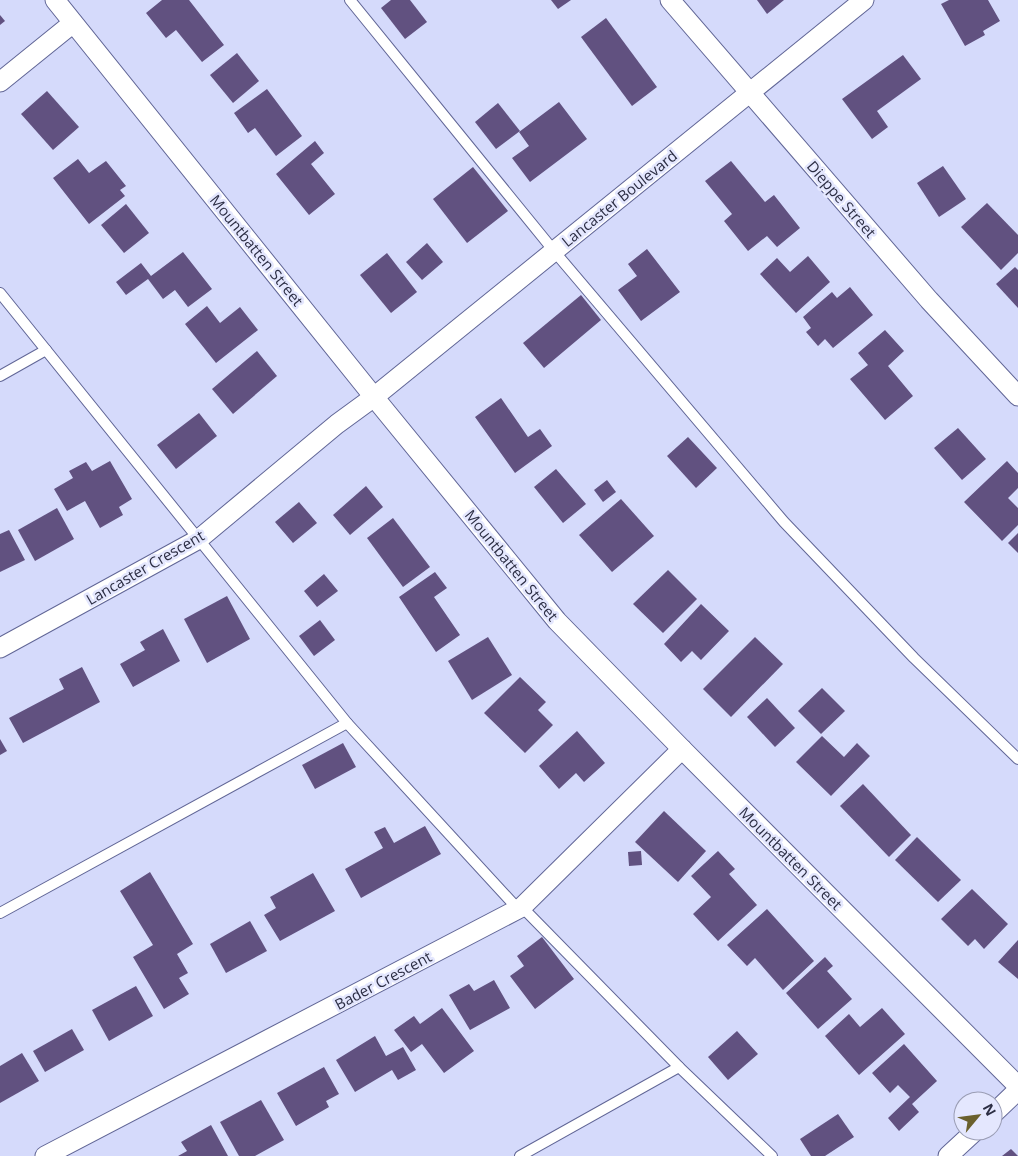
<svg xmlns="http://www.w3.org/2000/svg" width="1018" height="1156" viewBox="0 0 1018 1156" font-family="'Open Sans',sans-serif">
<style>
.building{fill:#615180}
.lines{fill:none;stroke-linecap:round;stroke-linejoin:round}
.lane-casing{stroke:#616696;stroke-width:12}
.street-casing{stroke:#616696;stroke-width:21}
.lane{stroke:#fff;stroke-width:10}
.street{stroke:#fff;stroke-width:19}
.labels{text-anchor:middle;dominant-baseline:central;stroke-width:5;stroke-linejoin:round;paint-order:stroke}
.street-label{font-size:15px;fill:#2c2e44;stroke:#e4e7fe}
</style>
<rect width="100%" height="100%" fill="#d5dafb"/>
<g class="building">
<polygon points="162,0 189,0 224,45 202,62 176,30 166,38 146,13"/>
<polygon points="391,0 410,0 427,22 405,39 381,8"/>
<polygon points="551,0 571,0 558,9"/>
<polygon points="757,0 784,0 767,14"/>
<polygon points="949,0 988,0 1000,21 983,31 985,35 965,46 941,4"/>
<polygon points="0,15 5,21 0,25"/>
<polygon points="606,18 657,87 632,106 581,37"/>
<polygon points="237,53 259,81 233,103 210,75"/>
<polygon points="903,55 921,79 877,111 888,127 872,139 842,99"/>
<polygon points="267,89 302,136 276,156 255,128 248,133 234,113"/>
<polygon points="47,91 79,127 53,150 21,114"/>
<polygon points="559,102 587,139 530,182 512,158 529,146 519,132"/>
<polygon points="498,103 520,131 496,149 475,122"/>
<polygon points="315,141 324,153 311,164 335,194 309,215 276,174"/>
<polygon points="78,159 89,173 106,161 126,186 120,190 125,196 89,224 53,178"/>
<polygon points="731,161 765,202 774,195 800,228 777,247 767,236 748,251 724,221 732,214 705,181"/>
<polygon points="943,166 966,199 939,217 917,183"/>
<polygon points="473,167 508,211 467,243 433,199"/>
<polygon points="987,203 1018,235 1018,253 1001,270 961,227"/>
<polygon points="126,204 149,233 124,253 101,225"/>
<polygon points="427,243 443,262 422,280 406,262"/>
<polygon points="647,249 680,292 641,321 618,290 637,276 628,264"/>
<polygon points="183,252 212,289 188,307 175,290 163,299 148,279 126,295 116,282 141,263 151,276"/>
<polygon points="387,253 417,292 391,313 360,275"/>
<polygon points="808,256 830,282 796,313 760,274 777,258 790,272"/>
<polygon points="1015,267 1018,270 1018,308 996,284"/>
<polygon points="850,287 873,315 833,348 825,339 818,346 806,332 811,328 803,317 832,292 837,298"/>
<polygon points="581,295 601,320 544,368 523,343"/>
<polygon points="207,306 220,323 240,307 258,330 216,363 185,324"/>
<polygon points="885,330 904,351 888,366 913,396 885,420 850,379 868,365 858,353"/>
<polygon points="257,351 277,376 233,414 212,389"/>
<polygon points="501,398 528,437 540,429 552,446 515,473 475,417"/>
<polygon points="199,413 217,436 176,469 157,445"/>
<polygon points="958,428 986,459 962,480 934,448"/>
<polygon points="688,437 717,468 696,488 667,456"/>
<polygon points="110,461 132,499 119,507 123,515 100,528 85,501 67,511 54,489 73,478 69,471 86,462 92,471"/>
<polygon points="1007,461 1018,473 1018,488 1008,498 1018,508 1018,525 1002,541 964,502"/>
<polygon points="556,469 586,504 563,523 534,487"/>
<polygon points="607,480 616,492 603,502 594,490"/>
<polygon points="366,486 383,507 350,535 333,515"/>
<polygon points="621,499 654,536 612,572 579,535"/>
<polygon points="299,502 317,523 293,543 275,522"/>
<polygon points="57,508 74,539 35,561 18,530"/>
<polygon points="393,518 430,567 403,587 367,538"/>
<polygon points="9,530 25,560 0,572 0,534"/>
<polygon points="1018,533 1018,553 1008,543"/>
<polygon points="668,570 697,599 663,633 633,604"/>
<polygon points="435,572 447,588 434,597 460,635 436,652 399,597"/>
<polygon points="324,574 338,591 317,607 304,591"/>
<polygon points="227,596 250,639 207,663 184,619"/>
<polygon points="701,604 729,631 701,660 692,651 681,662 664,644"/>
<polygon points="320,620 335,640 314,656 299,636"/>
<polygon points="163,629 180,661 133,687 120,664 145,650 140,642"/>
<polygon points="488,637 512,675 472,700 448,661"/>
<polygon points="755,637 783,664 731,717 703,689"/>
<polygon points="82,667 100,702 23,743 9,718 64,689 59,679"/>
<polygon points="520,677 546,702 538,710 553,725 525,753 484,713"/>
<polygon points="822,688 845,711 821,734 798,711"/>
<polygon points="767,698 795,728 775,747 747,717"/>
<polygon points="577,731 605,763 584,782 576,773 559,789 539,766"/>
<polygon points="822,736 844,757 857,743 870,756 831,796 796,762"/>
<polygon points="0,739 7,751 0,755"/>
<polygon points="343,743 356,767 315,789 302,765"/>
<polygon points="863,784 911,835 889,857 840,806"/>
<polygon points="664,811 706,851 678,882 635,842"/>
<polygon points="425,826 441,854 361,898 345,869 383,848 374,832 385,827 394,843"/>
<polygon points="917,837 961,880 938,902 895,860"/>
<polygon points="641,851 642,865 629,866 628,852"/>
<polygon points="718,851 735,869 729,874 757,905 718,941 693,914 711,897 691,876"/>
<polygon points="150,872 193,944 177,954 188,973 179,978 189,994 164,1009 133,957 153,945 120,891"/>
<polygon points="313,873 335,911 280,941 264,915 276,908 270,897"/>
<polygon points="972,889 1008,924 984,949 975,939 968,946 941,919"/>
<polygon points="767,909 814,961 783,990 755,958 747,966 727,945"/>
<polygon points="250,921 267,951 226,973 210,944"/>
<polygon points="542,937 574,979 535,1009 510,976 524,966 517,956"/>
<polygon points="1018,940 1018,979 998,962"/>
<polygon points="825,957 833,966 827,971 852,999 818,1029 786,993"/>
<polygon points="494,980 510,1008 470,1030 449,995 469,984 474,991"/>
<polygon points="136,986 153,1016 109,1041 92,1010"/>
<polygon points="442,1008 474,1051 444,1073 422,1044 411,1052 394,1030 414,1016 420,1024"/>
<polygon points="882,1008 905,1034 859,1075 825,1036 849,1014 860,1027"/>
<polygon points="72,1029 84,1050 45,1072 33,1051"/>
<polygon points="737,1031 758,1054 728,1080 708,1057"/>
<polygon points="375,1036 386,1056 403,1047 416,1070 398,1080 392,1070 355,1092 336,1060"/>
<polygon points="904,1044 937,1081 912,1104 919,1112 899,1131 888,1118 910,1097 898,1085 890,1093 872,1073"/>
<polygon points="22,1053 39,1081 0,1103 0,1066"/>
<polygon points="324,1067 339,1094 326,1101 329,1107 296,1126 277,1093"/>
<polygon points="261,1100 284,1140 255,1156 239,1156 220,1122"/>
<polygon points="838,1114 854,1137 825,1156 811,1156 800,1139"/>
<polygon points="211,1125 228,1156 178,1156 187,1151 181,1142"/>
<polygon points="1011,1149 1018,1156 1002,1156"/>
</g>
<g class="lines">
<g class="lane-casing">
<g id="lane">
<polyline points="350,0 554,251 784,522 914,658 1018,759"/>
<polyline points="0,293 347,723 518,909"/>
<polyline points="0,376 46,350"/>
<polyline points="522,907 679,1067 772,1156"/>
<polyline points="0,913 347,723"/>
<polyline points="520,1156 679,1067"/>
</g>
</g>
<g class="street-casing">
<g id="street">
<polyline points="55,0 374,397 557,621 682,749 1018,1086"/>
<polyline points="670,0 929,300 1018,396"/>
<polyline points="0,82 73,23"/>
<polyline points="0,648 199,539 337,424 374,397 864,0"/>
<polyline points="993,1114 1018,1090"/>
<polyline points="45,1156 522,907 682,749"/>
<polyline points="948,1156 975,1131"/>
</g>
</g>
<use href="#lane" class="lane"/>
<use href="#street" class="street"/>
</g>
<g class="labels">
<g class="street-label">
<text transform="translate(619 198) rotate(-39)">Lancaster Boulevard</text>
<text transform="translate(842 199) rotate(49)">Dieppe Street</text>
<text transform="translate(257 250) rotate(51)">Mountbatten Street</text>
<text transform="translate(512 565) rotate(51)">Mountbatten Street</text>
<text transform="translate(145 567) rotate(-30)">Lancaster Crescent</text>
<text transform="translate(791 858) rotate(45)">Mountbatten Street</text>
<text transform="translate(383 980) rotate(-28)">Bader Crescent</text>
</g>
</g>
<g transform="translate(978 1116) rotate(61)"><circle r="24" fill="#e4e7fe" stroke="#9a9db4"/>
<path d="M0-4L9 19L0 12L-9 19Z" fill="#6a602d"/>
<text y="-8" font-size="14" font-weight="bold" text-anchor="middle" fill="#2c2e44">N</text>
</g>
</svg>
